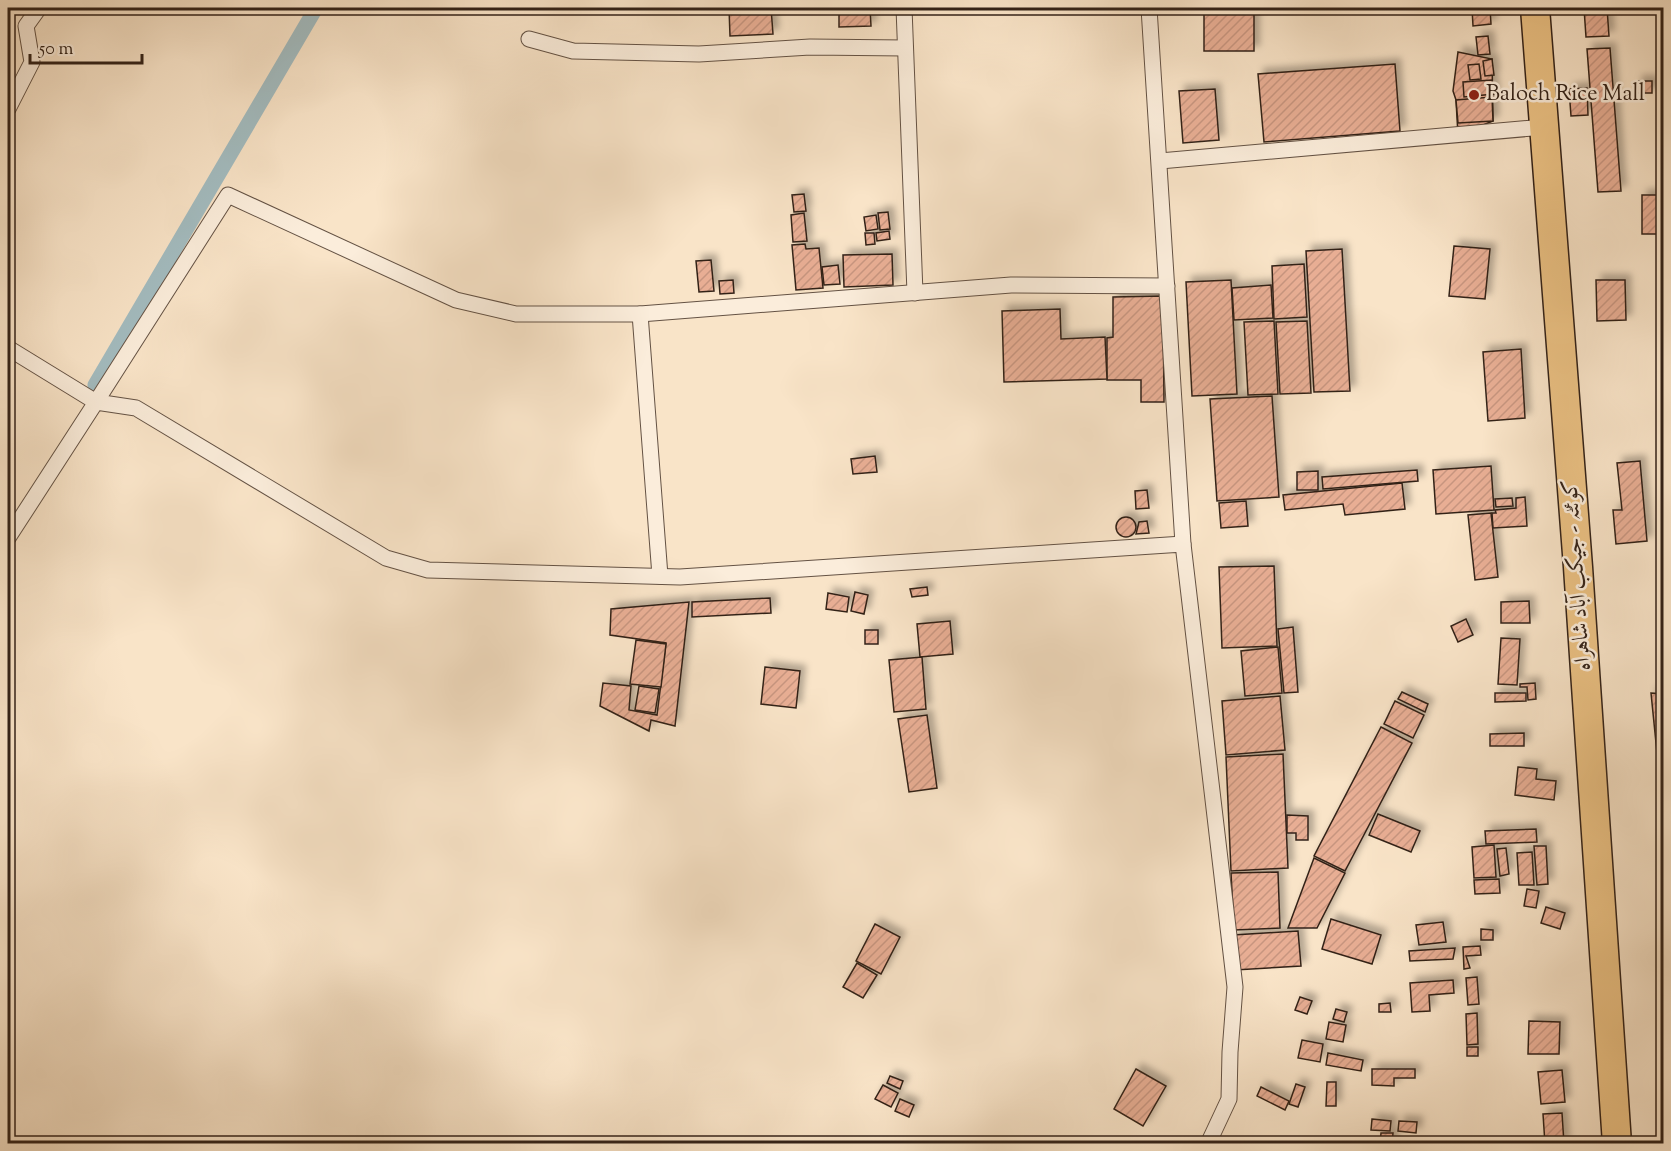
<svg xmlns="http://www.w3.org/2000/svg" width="1671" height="1151" viewBox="0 0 1671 1151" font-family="'Sorts Mill Goudy',Amiri,serif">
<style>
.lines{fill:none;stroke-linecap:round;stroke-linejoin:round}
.canal{stroke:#a3bcc0;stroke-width:15}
.building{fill:url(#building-hatch);stroke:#332218;stroke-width:1.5;filter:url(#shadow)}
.street-casing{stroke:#645244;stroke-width:17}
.highway-casing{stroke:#332218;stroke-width:31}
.street{stroke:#fbeddb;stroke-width:15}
.highway{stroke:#ecc284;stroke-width:28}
.poi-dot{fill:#8f2418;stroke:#fbeddb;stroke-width:2}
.labels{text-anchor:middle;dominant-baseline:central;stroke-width:5;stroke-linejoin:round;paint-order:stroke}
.poi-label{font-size:22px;fill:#332218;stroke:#fbeddb;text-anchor:start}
.street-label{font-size:22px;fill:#332218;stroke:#fbeddb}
</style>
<defs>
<pattern id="building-hatch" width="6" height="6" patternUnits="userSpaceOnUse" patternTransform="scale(1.5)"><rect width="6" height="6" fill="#e8ae94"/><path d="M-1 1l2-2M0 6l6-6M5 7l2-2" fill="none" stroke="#c7957f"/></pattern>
<filter id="shadow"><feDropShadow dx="5.5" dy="-5.5" stdDeviation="3" flood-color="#0004"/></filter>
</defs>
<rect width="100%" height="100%" fill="#f9e4c8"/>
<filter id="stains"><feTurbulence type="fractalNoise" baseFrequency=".00333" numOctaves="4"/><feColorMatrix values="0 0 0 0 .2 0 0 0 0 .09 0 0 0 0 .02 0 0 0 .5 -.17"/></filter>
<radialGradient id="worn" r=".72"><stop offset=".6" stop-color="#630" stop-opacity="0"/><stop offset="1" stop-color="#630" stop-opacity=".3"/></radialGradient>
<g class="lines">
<polyline class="canal" points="95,385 316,8"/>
</g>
<g class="building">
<polygon points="729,8 771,8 773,34 730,36"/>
<polygon points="784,8 834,8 834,10 784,11"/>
<polygon points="839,8 870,8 871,26 839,27"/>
<rect x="1204" y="8" width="50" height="43"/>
<polygon points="1472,8 1490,8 1491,24 1473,26"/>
<polygon points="1584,8 1607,8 1609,36 1586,37"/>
<polygon points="1488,36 1490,54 1478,55 1476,37"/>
<polygon points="1610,48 1621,191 1598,192 1587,49"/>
<polygon points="1458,52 1492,59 1493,121 1458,135 1456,100 1453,91"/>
<polygon points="1492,59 1494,75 1485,76 1483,61"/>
<polygon points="1395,64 1400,131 1264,142 1258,74"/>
<polygon points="1479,64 1481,79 1470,80 1468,65"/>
<polygon points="1492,80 1494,94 1464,97 1463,82"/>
<rect x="1637" y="81" width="15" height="12"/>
<polygon points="1587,88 1588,115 1571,116 1569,89"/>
<polygon points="1215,89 1219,140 1183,143 1179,91"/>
<polygon points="1492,97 1493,121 1458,123 1456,100"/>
<polygon points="804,194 806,211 794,212 792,195"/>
<rect x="1642" y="195" width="22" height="39"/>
<polygon points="888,212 890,229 880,230 878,213"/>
<polygon points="804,213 807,241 793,242 791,215"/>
<polygon points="876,215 878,229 866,231 864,217"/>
<polygon points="889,231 890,239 877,241 876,233"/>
<polygon points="865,233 874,233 875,244 866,245"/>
<polygon points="805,244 806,249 819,248 823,288 796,290 792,245"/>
<polygon points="1454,246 1490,249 1485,299 1449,296"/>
<polygon points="1342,249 1350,391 1314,392 1306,251"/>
<polygon points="892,254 893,285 844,287 843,255"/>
<polygon points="711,260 714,291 699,292 696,261"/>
<polygon points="1304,264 1307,317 1274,319 1272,266"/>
<polygon points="838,265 840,284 824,285 822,267"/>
<polygon points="733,280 734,293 720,294 719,281"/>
<polygon points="1231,280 1237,394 1192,396 1186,282"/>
<polygon points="1596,280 1625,280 1626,320 1597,321"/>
<polygon points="1271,285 1273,318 1234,320 1232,288"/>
<polygon points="1163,296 1164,402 1141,402 1141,380 1107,380 1107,338 1113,337 1113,297"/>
<polygon points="1060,309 1061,339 1105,337 1107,379 1004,382 1002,311"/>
<polygon points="1274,321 1278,394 1248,395 1244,322"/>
<polygon points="1307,321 1311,393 1280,394 1276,322"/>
<polygon points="1521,349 1525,418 1488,421 1483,352"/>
<polygon points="1272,396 1279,497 1217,501 1210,399"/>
<polygon points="875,456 877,472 853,474 851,459"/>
<polygon points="1640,461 1647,541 1616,544 1613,510 1622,510 1617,463"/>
<polygon points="1491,466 1494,510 1436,514 1433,470"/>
<polygon points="1417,470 1418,481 1323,489 1322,477"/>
<polygon points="1318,471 1318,490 1297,490 1297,472"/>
<polygon points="1402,483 1405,509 1345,515 1343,504 1285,510 1283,495"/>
<polygon points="1147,490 1149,508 1136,509 1135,491"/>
<polygon points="1525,497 1527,526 1493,528 1492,513 1496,513 1495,510 1516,508 1516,498"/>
<polygon points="1512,498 1513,506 1496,507 1495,499"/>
<polygon points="1246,501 1248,526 1221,528 1219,503"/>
<polygon points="1491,513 1498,577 1475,580 1468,515"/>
<circle cx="1126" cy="527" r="10"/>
<polygon points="1147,521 1149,533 1136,534 1139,522"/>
<polygon points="1274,566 1277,646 1222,648 1219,567"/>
<polygon points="927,587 928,595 912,597 910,589"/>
<polygon points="855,592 868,595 864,614 851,611"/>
<polygon points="828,593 849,597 847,612 826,609"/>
<polygon points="770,598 771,613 692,617 692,602"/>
<polygon points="1529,601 1530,623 1501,623 1501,602"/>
<polygon points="689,602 675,726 651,720 649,731 600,706 603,683 631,686 629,710 657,715 666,643 610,635 611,609"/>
<polygon points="1466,619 1473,635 1458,642 1451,626"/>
<polygon points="950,621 953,654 920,657 917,624"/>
<polygon points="1293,627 1298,692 1284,693 1278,629"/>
<rect x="865" y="630" width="13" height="14"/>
<polygon points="1501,638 1520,639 1517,685 1498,684"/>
<polygon points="636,640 666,644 661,687 630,684"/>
<polygon points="1278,647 1282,693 1245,696 1241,651"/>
<polygon points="922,657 926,709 894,712 889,660"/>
<polygon points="765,667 800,671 796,708 761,704"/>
<polygon points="1535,683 1536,699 1528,700 1527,687 1520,687 1520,684"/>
<polygon points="639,686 659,689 655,713 635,710"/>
<polygon points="1402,692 1428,704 1425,712 1398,699"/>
<polygon points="1495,693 1526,693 1526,701 1495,702"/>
<polygon points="1651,693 1664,694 1664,753 1657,753"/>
<polygon points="1280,696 1285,750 1226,755 1222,701"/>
<polygon points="1395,701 1424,715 1413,738 1384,724"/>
<polygon points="927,715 937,788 909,792 898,719"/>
<polygon points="1381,727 1412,743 1345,871 1314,856"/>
<polygon points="1524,733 1524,746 1490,746 1490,734"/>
<polygon points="1283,754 1288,868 1231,871 1226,757"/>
<polygon points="1518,767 1537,769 1536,779 1556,781 1554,800 1515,795"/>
<polygon points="1378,814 1420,831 1411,852 1369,835"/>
<polygon points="1287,815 1308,816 1308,840 1296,840 1296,833 1287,833"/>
<polygon points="1536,829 1537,842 1486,844 1485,831"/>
<polygon points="1494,845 1496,877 1474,878 1472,847"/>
<polygon points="1534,846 1546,846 1548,884 1537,885"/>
<polygon points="1506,848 1509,874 1500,876 1497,849"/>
<polygon points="1532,852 1534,885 1519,885 1517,853"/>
<polygon points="1314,858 1345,873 1317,928 1288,928"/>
<polygon points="1278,872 1280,928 1234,930 1231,873"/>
<polygon points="1499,879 1500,893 1475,894 1474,880"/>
<polygon points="1527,889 1539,891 1536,908 1524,906"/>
<polygon points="1546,907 1565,913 1560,929 1541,923"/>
<polygon points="1331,919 1381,935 1372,964 1322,949"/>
<polygon points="1443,922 1446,942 1419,945 1416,925"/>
<polygon points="875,924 900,937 881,974 856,961"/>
<polygon points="1481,929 1493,930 1493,940 1481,940"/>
<polygon points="1298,931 1301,966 1235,970 1233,935"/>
<polygon points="1480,946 1481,955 1466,956 1470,968 1464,969 1463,947"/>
<polygon points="1455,948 1453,959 1410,961 1409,951"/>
<polygon points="857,963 877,975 863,998 843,987"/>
<polygon points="1477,977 1479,1004 1468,1005 1466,978"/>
<polygon points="1453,980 1454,993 1429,995 1430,1011 1412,1012 1410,983"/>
<polygon points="1300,997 1312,1001 1307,1014 1295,1010"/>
<polygon points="1390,1003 1391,1012 1379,1012 1379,1004"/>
<polygon points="1336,1009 1347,1012 1344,1022 1333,1019"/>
<polygon points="1477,1013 1478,1044 1467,1045 1466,1014"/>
<polygon points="1529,1021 1560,1022 1559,1054 1528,1054"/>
<polygon points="1329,1022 1346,1025 1343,1042 1326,1039"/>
<polygon points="1302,1040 1323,1044 1320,1062 1298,1058"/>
<rect x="1467" y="1047" width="11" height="9"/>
<polygon points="1328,1053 1363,1060 1361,1071 1326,1065"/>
<polygon points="1136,1069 1166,1086 1143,1126 1114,1109"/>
<polygon points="1372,1069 1415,1069 1415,1078 1394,1078 1394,1086 1372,1085"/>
<polygon points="1562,1070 1565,1102 1541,1104 1538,1072"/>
<polygon points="890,1076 903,1081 900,1089 887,1083"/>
<polygon points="1327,1082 1336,1082 1336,1106 1326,1106"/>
<polygon points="1296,1084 1305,1087 1298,1107 1289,1104"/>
<polygon points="883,1085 898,1093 891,1107 875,1099"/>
<polygon points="1261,1087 1289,1101 1285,1110 1257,1096"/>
<polygon points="900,1099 914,1105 909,1117 895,1111"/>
<polygon points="1562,1113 1564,1144 1545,1144 1543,1114"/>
<polygon points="1372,1119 1391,1121 1390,1131 1371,1130"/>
<polygon points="1399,1121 1417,1122 1416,1133 1398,1131"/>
<polygon points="1381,1133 1393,1133 1392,1144 1380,1144"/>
</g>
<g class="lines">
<g class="street-casing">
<g id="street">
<polyline points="904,8 915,293"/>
<polyline points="1149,8 1183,544"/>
<polyline points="529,39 573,51 699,54 810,47 905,48"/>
<polyline points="8,109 32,62 26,26 39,8"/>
<polyline points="1160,161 1544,127"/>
<polyline points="640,314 1011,285 1167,286"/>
<polyline points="8,348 96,402 228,195 456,300 516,314 640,314 660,576"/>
<polyline points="8,538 96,402 136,408 386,558 428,570 680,577 1183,544 1235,987 1230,1052 1229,1099 1208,1144"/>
</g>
</g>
<g class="highway-casing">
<polyline id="highway" points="1535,8 1578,567 1617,1144"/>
</g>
<use href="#street" class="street"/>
<use href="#highway" class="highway"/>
</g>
<circle class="poi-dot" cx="1474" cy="95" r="6"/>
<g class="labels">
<g class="poi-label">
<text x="1486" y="95">Baloch Rice Mall</text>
</g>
<g class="street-label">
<text transform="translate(1578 575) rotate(-94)">کوئٹہ - جیکب آباد شاہراہ</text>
</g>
</g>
<rect width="1671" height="1151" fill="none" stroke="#f9e4c8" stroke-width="30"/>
<rect x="9" y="9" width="1653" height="1133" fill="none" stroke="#332218" stroke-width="3"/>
<rect x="15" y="15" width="1641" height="1121" fill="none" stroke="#332218" stroke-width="1.5"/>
<path d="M30 54v9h112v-9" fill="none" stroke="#332218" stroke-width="3"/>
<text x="39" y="54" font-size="18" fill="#332218" stroke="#fbeddb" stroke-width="4.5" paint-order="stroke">50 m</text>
<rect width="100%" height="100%" filter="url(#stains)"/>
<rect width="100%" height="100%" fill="url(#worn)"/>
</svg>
